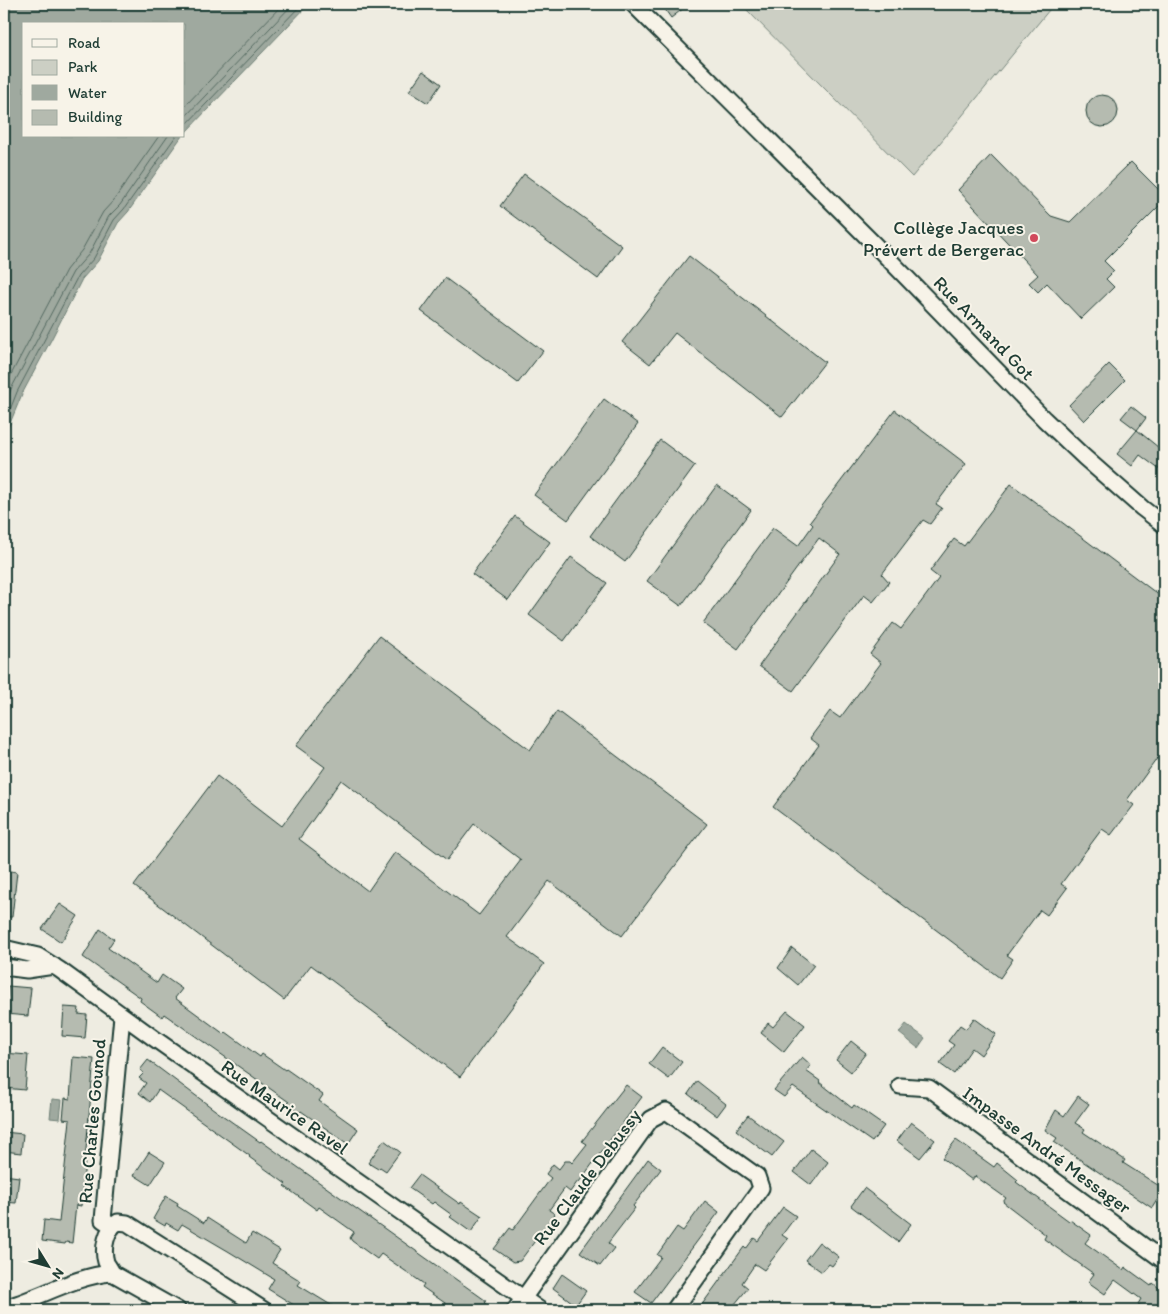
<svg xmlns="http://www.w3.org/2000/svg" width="1168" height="1314" viewBox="0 0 1168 1314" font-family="Itim,sans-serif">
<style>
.green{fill:#cccfc4;stroke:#76867c}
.water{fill:#9fa99f;stroke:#6c7e74}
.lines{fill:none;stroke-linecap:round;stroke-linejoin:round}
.shore{stroke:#52685f;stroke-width:1}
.building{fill:#b5bbb0;stroke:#1f3d34;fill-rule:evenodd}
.minor-casing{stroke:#1f3d34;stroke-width:19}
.minor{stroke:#f7f3e8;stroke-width:15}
.poi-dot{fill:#d1495b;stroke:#f7f3e8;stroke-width:2}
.labels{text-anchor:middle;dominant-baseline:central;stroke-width:4;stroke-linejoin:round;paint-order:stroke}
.poi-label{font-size:19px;fill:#1f3d34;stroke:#f7f3e8;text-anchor:end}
.street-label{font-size:19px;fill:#1f3d34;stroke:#f7f3e8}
</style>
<rect width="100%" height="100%" fill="#eeece1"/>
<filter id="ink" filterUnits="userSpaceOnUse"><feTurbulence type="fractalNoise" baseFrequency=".02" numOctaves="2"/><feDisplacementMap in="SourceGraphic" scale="10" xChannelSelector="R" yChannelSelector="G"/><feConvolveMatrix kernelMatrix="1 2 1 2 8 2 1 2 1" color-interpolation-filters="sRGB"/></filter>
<g filter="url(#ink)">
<polygon class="green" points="741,4 1054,4 912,177"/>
<g class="water">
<polygon points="4,4 309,4 184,134 184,24 24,24 24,136 182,136 128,212 118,223 98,261 82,279 51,340 22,394 4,438"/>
<polygon points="906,1024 925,1038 918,1048 899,1033"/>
<polygon points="52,1099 62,1100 60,1119 50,1118"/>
</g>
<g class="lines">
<g class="shore">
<polyline points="184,107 283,4"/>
<polyline points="184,118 293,4"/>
<polyline points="184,127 302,4"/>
<polyline points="4,388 66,270 82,250 103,212 114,200 159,136"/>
<polyline points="4,408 11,389 73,272 89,254 109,216 120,205 168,136"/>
<polyline points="4,425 17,392 78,276 94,258 114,220 124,209 176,136"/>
</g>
</g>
<g class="building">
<polygon points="661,4 689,4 671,18"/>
<polygon points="423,71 441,84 428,103 409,91"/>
<circle cx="1102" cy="111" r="16"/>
<polygon points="991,155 1051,216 1070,222 1131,162 1164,195 1164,201 1104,261 1114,271 1106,279 1114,287 1081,319 1047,283 1038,292 1029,283 1038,275 958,190"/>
<polygon points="524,174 622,246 598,279 500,206"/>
<polygon points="689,256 825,362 782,417 675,333 650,364 622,342"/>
<polygon points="445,278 543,351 518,383 421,311"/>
<polygon points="1109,364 1125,380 1084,421 1069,405"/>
<polygon points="604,399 638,424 568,520 534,495"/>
<polygon points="1131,406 1146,418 1137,430 1121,418"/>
<polygon points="895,410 966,464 936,504 942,508 930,524 923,520 882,574 889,582 873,602 864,595 793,691 759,666 840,554 819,538 738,649 703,623 773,528 798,546 813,525 810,522"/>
<polygon points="1137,430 1164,452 1164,473 1140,455 1132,466 1117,454"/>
<polygon points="660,440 695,466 625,562 590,536"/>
<polygon points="1011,484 1164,599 1164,749 1127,800 1134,805 1111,835 1102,829 1061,884 1067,888 1047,915 1040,910 1007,955 1013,959 1000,978 773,807 819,745 810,738 830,711 840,718 881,663 870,654 893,623 901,629 939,578 930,571 954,539 964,546"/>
<polygon points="717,485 751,510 681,606 647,581"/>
<polygon points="515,516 550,542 508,600 472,574"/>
<polygon points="571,557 607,583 564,641 529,615"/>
<path d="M379,636L530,750L557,711L707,824L622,936L549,881L507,937L544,964L460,1077L311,965L284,1000L134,886L217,776L282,826L325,767L296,746ZM341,780L447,860L474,824L521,860L479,915L395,852L368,891L299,839Z"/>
<polygon points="4,870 17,872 12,917 4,917"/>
<polygon points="60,904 78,916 61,942 42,929"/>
<polygon points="100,929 114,939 108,948 157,983 162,975 182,989 175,998 224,1034 226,1032 260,1057 262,1054 285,1070 286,1069 323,1095 319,1101 358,1129 348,1144 301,1111 299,1113 288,1105 289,1102 164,1014 162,1017 140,1001 141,998 83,957"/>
<polygon points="792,948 814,965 798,985 778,968"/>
<polygon points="8,986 31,988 28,1016 5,1014"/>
<polygon points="64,1007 79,1008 78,1014 87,1015 85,1038 62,1036"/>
<polygon points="787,1011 805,1025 784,1052 761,1033 768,1023 773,1027"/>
<polygon points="974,1018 996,1034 981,1055 972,1048 954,1074 940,1064 954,1045 948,1041 960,1025 966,1029"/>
<polygon points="851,1041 866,1053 851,1072 836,1060"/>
<polygon points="662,1047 682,1062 669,1079 649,1064"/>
<polygon points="4,1053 28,1055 25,1090 4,1088"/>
<polygon points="73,1057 94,1059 81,1206 76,1205 72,1243 66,1242 65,1244 42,1241 44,1220 59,1222 70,1120 63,1119 65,1098 70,1099"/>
<polygon points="802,1057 811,1065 806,1071 820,1081 819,1082 852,1108 854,1105 884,1126 872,1142 793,1087 784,1097 774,1090"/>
<polygon points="148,1060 215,1110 260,1142 261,1141 485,1300 487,1310 455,1310 422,1287 424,1284 381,1254 377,1259 352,1241 350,1238 354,1232 319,1207 317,1210 284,1186 286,1184 249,1157 250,1156 158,1090 150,1102 139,1093 146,1083 139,1078 144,1073 140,1070"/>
<polygon points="697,1081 726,1104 717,1116 688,1094"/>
<polygon points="626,1085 642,1097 579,1182 578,1181 570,1192 565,1188 549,1210 555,1214 520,1261 513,1262 494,1249 510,1228 513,1230 551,1178 546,1174 553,1164 559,1169 565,1161 570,1161 572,1163 587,1144 582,1141"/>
<polygon points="1078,1096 1089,1104 1075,1123 1085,1129 1083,1132 1125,1160 1123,1163 1164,1189 1152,1208 1054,1142 1057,1138 1045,1130 1056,1110 1064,1116"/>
<polygon points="748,1115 784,1142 772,1157 736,1130"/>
<polygon points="911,1122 935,1140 920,1158 897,1141"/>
<polygon points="4,1132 23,1134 21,1153 4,1151"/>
<polygon points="384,1140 400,1152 386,1171 380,1167 378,1169 368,1163"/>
<polygon points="956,1140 994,1167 997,1163 1018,1180 1016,1182 1069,1221 1070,1220 1091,1235 1085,1243 1123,1270 1125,1267 1151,1286 1153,1283 1164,1292 1164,1310 1147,1310 1138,1304 1141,1299 1115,1280 1105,1294 1088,1282 1094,1274 1044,1239 1046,1235 1003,1202 1006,1198 975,1176 972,1180 942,1158"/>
<polygon points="811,1149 828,1162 811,1185 794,1172"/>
<polygon points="149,1152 165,1162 150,1185 134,1175"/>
<polygon points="648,1159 661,1169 633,1206 635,1208 608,1243 614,1248 600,1266 580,1252"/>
<polygon points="4,1175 19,1177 16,1203 4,1202"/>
<polygon points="419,1175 460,1204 461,1202 482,1216 471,1232 450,1217 452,1215 434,1202 432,1204 409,1188"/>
<polygon points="864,1188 911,1224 898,1242 851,1206"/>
<polygon points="166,1196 178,1203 177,1206 204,1223 207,1218 246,1243 252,1233 280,1250 272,1263 301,1281 298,1285 339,1310 302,1310 268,1289 274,1279 228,1251 182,1224 178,1230 166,1223 165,1226 153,1219"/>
<polygon points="705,1201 719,1212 651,1303 635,1292 661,1257 657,1255 677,1227 683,1231"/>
<polygon points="783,1207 796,1216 782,1235 788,1239 764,1270 755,1264 742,1283 748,1288 730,1310 698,1310 744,1247 746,1249 754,1238 758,1241"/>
<polygon points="819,1242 839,1257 832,1266 829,1264 822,1272 805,1260"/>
<polygon points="562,1274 586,1291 576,1305 553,1288"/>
</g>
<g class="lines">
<g class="minor-casing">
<g id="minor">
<polyline points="633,4 873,243 1044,419 1084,457 1142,508 1164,525"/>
<polyline points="4,948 38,956 60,970 155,1039 540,1310"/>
<polyline points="4,967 27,970 54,966"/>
<polyline points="900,1086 929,1088 1164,1261"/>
<polyline points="112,1226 103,1220 122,1016"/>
<path d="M4,1308C40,1298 74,1276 112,1273"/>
<path d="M178,1310L112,1273C111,1269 107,1265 106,1262C102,1249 106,1229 118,1222L127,1223L264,1310"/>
<polyline points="515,1310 651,1119 666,1111 757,1176 761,1188 674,1310"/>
</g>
</g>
<use href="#minor" class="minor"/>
</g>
</g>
<circle class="poi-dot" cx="1034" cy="238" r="5"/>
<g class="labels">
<g class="poi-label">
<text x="1024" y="227">Collège Jacques<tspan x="1024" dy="22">Prévert de Bergerac</tspan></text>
</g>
<g class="street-label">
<text transform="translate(984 328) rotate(46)">Rue Armand Got</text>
<text transform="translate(285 1107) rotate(35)">Rue Maurice Ravel</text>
<text transform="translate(92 1121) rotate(-85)">Rue Charles Gounod</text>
<text transform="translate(1047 1150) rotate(36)">Impasse André Messager</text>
<text transform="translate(587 1177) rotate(-53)">Rue Claude Debussy</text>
</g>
</g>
<rect width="1168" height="1314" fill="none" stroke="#f7f3e8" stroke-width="20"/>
<rect x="10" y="10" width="1148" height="1294" fill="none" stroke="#1f3d34" stroke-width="2" filter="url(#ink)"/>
<rect x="22" y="22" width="162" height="115" fill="#f7f3e8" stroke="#a1aaa0"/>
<rect x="32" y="39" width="25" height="8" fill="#f7f3e8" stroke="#a1aaa0"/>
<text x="68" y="48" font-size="15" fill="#1f3d34">Road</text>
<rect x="32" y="60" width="25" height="15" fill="#cccfc4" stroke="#a1aaa0"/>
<text x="68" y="72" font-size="15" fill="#1f3d34">Park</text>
<rect x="32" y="85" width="25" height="15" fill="#9fa99f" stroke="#a1aaa0"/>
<text x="68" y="98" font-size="15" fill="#1f3d34">Water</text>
<rect x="32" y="110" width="25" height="15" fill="#b5bbb0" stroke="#a1aaa0"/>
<text x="68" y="122" font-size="15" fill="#1f3d34">Building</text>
<g transform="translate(48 1266) rotate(127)" stroke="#f7f3e8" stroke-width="4" paint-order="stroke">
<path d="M0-4L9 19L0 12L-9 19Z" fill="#1f3d34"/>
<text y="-8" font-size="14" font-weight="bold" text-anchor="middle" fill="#1f3d34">N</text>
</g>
</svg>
